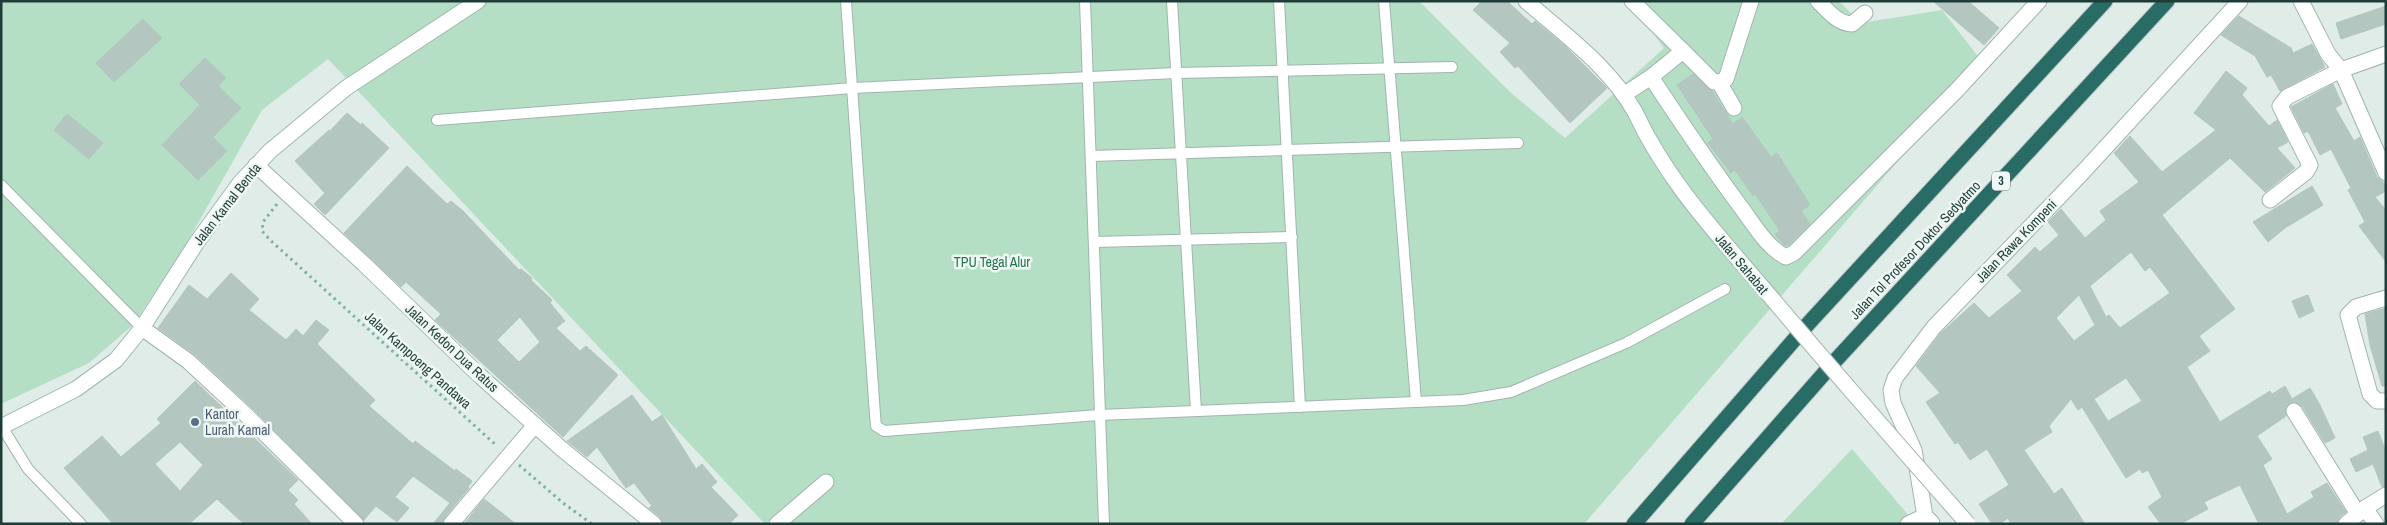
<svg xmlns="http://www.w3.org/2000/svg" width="2387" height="525" viewBox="0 0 2387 525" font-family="'Archivo Narrow',sans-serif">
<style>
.green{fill:#b5dfc5}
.building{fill:#b4c6c0;stroke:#b1c6bf;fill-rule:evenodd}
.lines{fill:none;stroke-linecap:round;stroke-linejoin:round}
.service-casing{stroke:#a1b4af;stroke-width:12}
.minor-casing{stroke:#a1b4af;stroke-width:17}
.tertiary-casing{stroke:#a1b4af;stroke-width:17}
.secondary-casing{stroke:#9cb8b1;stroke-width:17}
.motorway-casing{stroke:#c0c9c7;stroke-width:17}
.path{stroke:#7cb2a7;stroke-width:3;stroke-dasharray:2.5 4;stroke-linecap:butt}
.service{stroke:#fff;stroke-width:10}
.minor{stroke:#fff;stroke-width:15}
.tertiary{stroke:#fff;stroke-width:15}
.secondary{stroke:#fff;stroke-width:15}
.motorway{stroke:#286c65;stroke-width:15}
.tertiary-bridge-casing{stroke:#a1b4af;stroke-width:17;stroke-linecap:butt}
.tertiary-bridge{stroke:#fff;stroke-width:15}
.service-dot{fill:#5c6f8a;stroke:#eff8f4;stroke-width:2}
.labels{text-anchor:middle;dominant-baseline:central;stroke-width:5;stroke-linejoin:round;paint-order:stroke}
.shield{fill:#eff8f4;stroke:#5d7570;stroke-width:1}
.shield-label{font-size:12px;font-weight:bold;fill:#1e3d38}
.street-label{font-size:14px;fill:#1e3d38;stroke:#eff8f4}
.park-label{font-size:14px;fill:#25774d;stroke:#eff8f4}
.service-label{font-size:14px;fill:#4e5e75;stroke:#eff8f4;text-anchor:start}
</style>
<rect width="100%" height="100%" fill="#dfece7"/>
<g class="green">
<polygon points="1,1 1419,1 1510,92 1565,138 1664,48 1629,1 1839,1 1861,23 1942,10 1983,63 1584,524 765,524 328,59 262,110 185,246 133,325 89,363 1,404"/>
<polygon points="1852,449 1916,524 1781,524"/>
</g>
<g class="building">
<polygon points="1482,1 1507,1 1532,24 1535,21 1565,46 1607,88 1570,123 1518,66 1515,68 1500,52 1510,43 1473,10"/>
<polygon points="1933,1 1968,1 1999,28 1984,45"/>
<polygon points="2386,6 2386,24 2341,39 2336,23"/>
<polygon points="2239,16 2291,48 2293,53 2312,44 2325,67 2280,91 2271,75 2267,77 2255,56 2221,35"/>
<polygon points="143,19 162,38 114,82 96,63"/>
<polygon points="205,58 226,78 218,86 241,108 213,137 227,151 198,180 162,145 200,105 179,84"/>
<path d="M2226,71L2247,88L2242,95L2269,126L2277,120L2288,142L2277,148L2295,168L2265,192L2230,158L2162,215L2235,309L2199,336L2210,351L2187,367L2220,422L2270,391L2272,394L2285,386L2292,399L2310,388L2320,405L2335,438L2325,443L2302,406L2294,402L2290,403L2286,407V416L2257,436L2272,459L2263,465L2287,514L2314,497L2311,492L2327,483L2346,512L2340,517L2337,524H2259L2240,485L2204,502L2208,509L2180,524H2161L2148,507L2162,497L2148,470L2142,473L2140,469L2126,478L2082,407L2078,410L2071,399L2049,426L2052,432L2024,450L2054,494L2062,488L2085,524H2011L2008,518L2000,524H1992L1979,504L2009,485L1987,449L1970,460L1958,442L1955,444L1926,402L1940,393L1916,366L1941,333L1974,303L1989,318L2022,291L2007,275L2035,247L2040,252L2059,235L2048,222L2061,209L2085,238L2106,220L2100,211L2139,182L2114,153L2130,136L2162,172L2216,130L2194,113ZM2131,252L2145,271L2150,267L2170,293L2120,328L2109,315L2106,317L2090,286ZM2079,295L2095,325L2074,341L2056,318ZM2126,378L2142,401L2108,421L2094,399Z"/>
<polygon points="1693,74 1712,91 1733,124 1742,117 1771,157 1777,153 1810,205 1801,211 1810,224 1788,245 1784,245 1775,234 1780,231 1755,194 1753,196 1735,170 1731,173 1708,143 1713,139 1677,85"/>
<polygon points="2333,84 2342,104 2335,108 2354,141 2360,137 2377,177 2386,185 2386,191 2375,197 2386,210 2386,262 2359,226 2365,222 2348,190 2351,188 2331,149 2320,155 2308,131 2304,133 2291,107"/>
<polygon points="347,113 361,125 362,123 389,148 325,215 314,204 325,193 295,161 329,130 330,131"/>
<polygon points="67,114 103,143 89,159 54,130"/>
<path d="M407,166L447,204L451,201L463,211L519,270L521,269L532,278L531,280L552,300L550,303L565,321L556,328L580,351L586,346L618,375L563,437L435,320L441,314L406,282L401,287L344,233ZM520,317L540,342L519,362L497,340Z"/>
<polygon points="2312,186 2323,205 2285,228 2268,242 2253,222"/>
<polygon points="231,273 259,299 249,310 286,340 296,329 303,336 316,320 329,330 317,344 375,400 369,406 413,444 415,441 455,471 456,469 472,481 468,487 469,488 444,518 442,524 433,524 450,503 413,476 395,497 409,508 397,522 376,506 364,520 250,406 194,354 158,328 189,285 207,299"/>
<polygon points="2308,295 2314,311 2299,318 2292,301"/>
<polygon points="2386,308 2386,386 2382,386 2370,345 2365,314"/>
<path d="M195,381L298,480L288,490L298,500L294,504L312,524H244L217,499L189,524H113L64,468L102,436L121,457L161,423L157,419ZM180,442L203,465L180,491L155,464Z"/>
<polygon points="632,395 652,422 662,415 696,469 702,464 717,482 711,487 738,515 729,524 663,524 660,517 649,508 652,506 634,483 626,488 597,447 587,457 567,441"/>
<polygon points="2378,431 2386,452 2386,486 2382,487 2373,464 2356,472 2350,459 2368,450 2363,437"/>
<polygon points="484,499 516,524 464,524"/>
</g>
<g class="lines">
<g class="service-casing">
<g id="service">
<polyline points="846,1 875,415 876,426 884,431 1099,415 1463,400 1511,392 1626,343 1725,289"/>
<polyline points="1085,1 1104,524"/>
<polyline points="1172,1 1196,411"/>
<polyline points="1279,1 1300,407"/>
<polyline points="1384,1 1416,402"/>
<polyline points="437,120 853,88 1176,73 1452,67"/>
<polyline points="1091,156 1518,143"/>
<polyline points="1,185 142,328"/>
<polyline points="1094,242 1292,237"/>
<polyline points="2,427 28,469 81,524"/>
</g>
</g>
<g class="minor-casing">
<g id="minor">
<path d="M1818,1C1827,10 1838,24 1852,24L1865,13"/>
<polyline points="2301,1 2328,54 2341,70 2386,54"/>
<polyline points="1683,51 1714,82 1719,82 1726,79 1751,1"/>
<path d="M1651,77C1680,121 1709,164 1740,206C1753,223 1767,248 1786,257L1794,253L1957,90L2039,1"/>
<polyline points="1719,82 1734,108"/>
<polyline points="1625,94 1651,77 1683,51 1632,1"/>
<polyline points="256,165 364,264 480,376 563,450 654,524"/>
<polyline points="2270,200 2306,172 2310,165 2280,106 2287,97 2341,70 2386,173"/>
<polyline points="2386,298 2356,307 2348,315 2370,394 2377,401 2386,401"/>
<polyline points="142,328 188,361 244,413 356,524"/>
<polyline points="2294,411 2358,514"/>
<polyline points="2365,508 2386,495"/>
<polyline points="1925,516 1914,450 1893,403 1891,390 1895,378 1934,327 2083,172 2240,1"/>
<polyline points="451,524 535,425"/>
<polyline points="777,524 826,482"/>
<polyline points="1908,524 1925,516 1932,523"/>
<polyline points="2346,524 2365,508 2376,524"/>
</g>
</g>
<g class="tertiary-casing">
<path id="tertiary" d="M1526,1C1565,35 1609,66 1635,112"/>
</g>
<g class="secondary-casing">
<polyline id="secondary" points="1,427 76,389 116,360 142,328 197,242 240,183 270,151 346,88 478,1"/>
</g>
<g class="motorway-casing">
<g id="motorway">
<polyline points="1634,524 1807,325 2105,1"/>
<polyline points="1692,524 1835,361 2167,1"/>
</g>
</g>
<g class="path">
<polyline points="277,204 263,222 262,231 270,240 497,446"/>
<polyline points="519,465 563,503 592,524"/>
</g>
<use href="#service" class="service"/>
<use href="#minor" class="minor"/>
<use href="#tertiary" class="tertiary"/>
<use href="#secondary" class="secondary"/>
<use href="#motorway" class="motorway"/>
<g class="tertiary-bridge-casing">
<path id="tertiary-bridge" d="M1635,112C1668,183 1719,236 1769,295C1834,372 1901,448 1968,524"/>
</g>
<use href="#tertiary-bridge" class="tertiary-bridge"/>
</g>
<circle class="service-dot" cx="195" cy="422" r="5"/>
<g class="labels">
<rect class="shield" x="1992" y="171.5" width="18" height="19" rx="4"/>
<g class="shield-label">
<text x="2001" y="181">3</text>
</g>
<g class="street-label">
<text transform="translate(227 204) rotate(-52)">Jalan Kamal Benda</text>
<text transform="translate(2016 241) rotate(-46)">Jalan Rawa Kompeni</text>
<text transform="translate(1915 250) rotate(-47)">Jalan Tol Profesor Doktor Sedyatmo</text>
<text transform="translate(1742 264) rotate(50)">Jalan Sahabat</text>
<text transform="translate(452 348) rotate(43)">Jalan Kedon Dua Ratus</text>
<text transform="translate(418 360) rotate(42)">Jalan Kampoeng Pandawa</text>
</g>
<g class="park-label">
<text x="992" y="262">TPU Tegal Alur</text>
</g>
<g class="service-label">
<text x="205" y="414">Kantor<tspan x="205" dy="16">Lurah Kamal</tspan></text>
</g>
</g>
<rect width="2387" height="525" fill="none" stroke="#1e3d38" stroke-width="5"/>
</svg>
